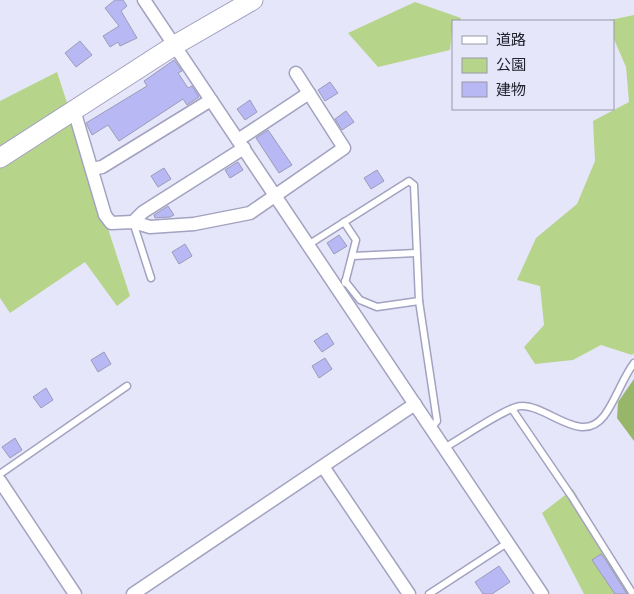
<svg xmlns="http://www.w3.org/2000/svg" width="634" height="594" viewBox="0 0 634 594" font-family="'DejaVu Sans','Noto Sans JP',sans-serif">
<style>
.green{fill:#b6d58a}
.water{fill:#98b66a}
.building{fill:#b8b8f4;stroke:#9b9bba}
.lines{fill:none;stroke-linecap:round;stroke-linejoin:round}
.lane-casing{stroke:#a2a2c1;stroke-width:9}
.street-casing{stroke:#a2a2c1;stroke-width:15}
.secondary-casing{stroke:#a2a2c1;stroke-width:21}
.lane{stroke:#fff;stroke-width:6}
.street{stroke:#fff;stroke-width:12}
.secondary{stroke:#fff;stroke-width:19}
</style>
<rect width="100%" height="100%" fill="#e6e6fa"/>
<g class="green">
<polygon points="415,2 461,18 460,21 453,21 450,50 378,67 348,33"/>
<polygon points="634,15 634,353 632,355 601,345 573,360 535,364 524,347 544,325 540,286 517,280 536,238 577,204 595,161 593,121 629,102 626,67 613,37 613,21 610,20"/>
<polygon points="57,72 130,296 117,306 85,262 10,313 0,298 0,101"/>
<polygon points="573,489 632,594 584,594 542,513"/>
</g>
<polygon class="water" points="634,379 634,441 617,418 618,402"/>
<g class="building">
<polygon points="115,0 123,0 127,6 121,11 137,38 120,46 118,42 110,47 103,36 119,26 105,8"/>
<polygon points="80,41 92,55 76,67 65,53"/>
<polygon points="174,60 182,71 178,73 188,88 192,86 199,97 187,105 183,99 119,141 108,125 92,135 86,123 147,86 144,81"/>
<polygon points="330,82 338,93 325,101 318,90"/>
<polygon points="250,100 257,112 245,120 237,109"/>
<polygon points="346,111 354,122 342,130 335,119"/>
<polygon points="268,130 292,165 279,173 256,138"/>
<polygon points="238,162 243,170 230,178 225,170"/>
<polygon points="164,168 171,179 158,187 151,176"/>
<polygon points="377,170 384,181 371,189 364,178"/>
<polygon points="168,206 174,215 170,217 155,218 154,215"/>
<polygon points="339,235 347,246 334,254 327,243"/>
<polygon points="185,244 192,256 179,264 172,252"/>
<polygon points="327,333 334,344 322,352 314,341"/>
<polygon points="104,352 111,364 98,372 91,360"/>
<polygon points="325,358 332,369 319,378 312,366"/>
<polygon points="46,388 53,400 41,408 33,397"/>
<polygon points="15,438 22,450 10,458 2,447"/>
<polygon points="601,554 605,559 627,594 615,594 592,560"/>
<polygon points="499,566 510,582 492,594 483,594 475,582"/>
</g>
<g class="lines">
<g class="lane-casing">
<g id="lane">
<polyline points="133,222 151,278"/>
<polyline points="344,222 356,240 345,283"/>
<polyline points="308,245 409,181 414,185 419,301 437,421 431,428"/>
<polyline points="353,256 416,253"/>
<polyline points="345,281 360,300 377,307 419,301"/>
<polyline points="512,409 572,497 633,594"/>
<path d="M444,448C459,440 508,406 521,406C548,405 581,446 604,416C616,400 622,379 634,363"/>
<polyline points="0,474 127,386"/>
<polyline points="429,594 507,543"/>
</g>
</g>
<g class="street-casing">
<g id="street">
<polyline points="144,0 542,594"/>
<polyline points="74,110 105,215 111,223 133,222 150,227 194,224 250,213 344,148 296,73"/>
<polyline points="238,140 309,93"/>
<polyline points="92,169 102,167 211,100"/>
<polyline points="133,222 143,212 244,148"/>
<polyline points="324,468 409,594"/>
<polyline points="0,481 75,594"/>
<polyline points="133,594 415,404"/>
</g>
</g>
<g class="secondary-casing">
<polyline id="secondary" points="0,158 175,45 253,0"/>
</g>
<use href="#lane" class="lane"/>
<use href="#street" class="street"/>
<use href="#secondary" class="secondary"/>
</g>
<rect x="452" y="20" width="162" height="90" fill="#e6e6fa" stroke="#9898a8"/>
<rect x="462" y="36" width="25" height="8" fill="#ffffff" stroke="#9898a8"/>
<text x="496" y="45" font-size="15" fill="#22222e">道路</text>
<rect x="462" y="58" width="25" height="15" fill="#b6d58a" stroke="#9898a8"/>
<text x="496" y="70" font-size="15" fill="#22222e">公園</text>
<rect x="462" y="82" width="25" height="15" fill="#b8b8f4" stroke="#9898a8"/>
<text x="496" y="95" font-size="15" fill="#22222e">建物</text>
</svg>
